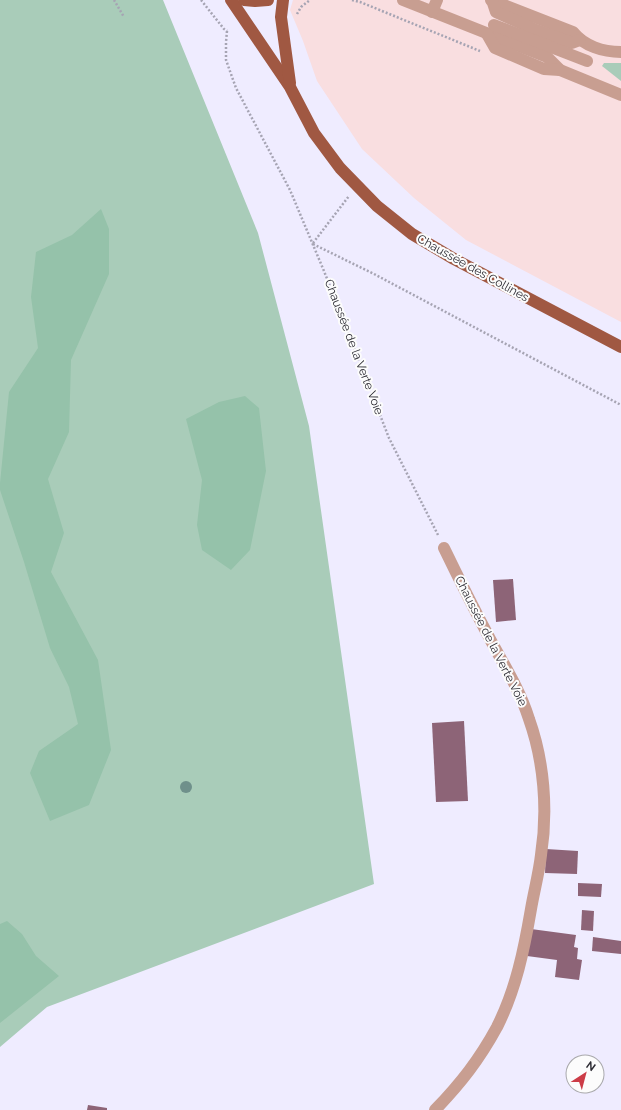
<svg xmlns="http://www.w3.org/2000/svg" width="621" height="1110" viewBox="0 0 621 1110" font-family="Raleway,sans-serif">
<style>
.industrial{fill:#f9dee0}
.green{fill:#a9ccb9}
.forest{fill:#95c2aa}
.building{fill:#8d6477}
.lines{fill:none;stroke-linecap:round;stroke-linejoin:round}
.path{stroke:#a6a4b3;stroke-width:2.5;stroke-dasharray:2 2;stroke-linecap:butt}
.minor{stroke:#c89e91;stroke-width:12}
.major{stroke:#a05842;stroke-width:12}
.tree{fill:#6f908b}
.labels{text-anchor:middle;dominant-baseline:central;stroke-width:4;stroke-linejoin:round;paint-order:stroke}
.street-label{font-size:12px;fill:#2d2c34;stroke:#fcfcfc}
</style>
<rect width="100%" height="100%" fill="#efecff"/>
<polygon class="industrial" points="293,0 621,0 621,322 466,240 414,198 362,149 317,81 303,41 290,10"/>
<g class="green">
<polygon points="0,0 163,0 258,233 309,426 374,884 47,1007 0,1047"/>
<polygon points="604,63 621,63 621,81 602,66"/>
</g>
<g class="forest">
<polygon points="101,209 109,229 109,274 71,360 69,432 48,479 64,533 51,572 98,660 111,750 89,805 50,821 30,773 39,751 78,724 69,687 50,648 24,562 0,490 0,483 9,392 38,348 31,297 36,252 72,235"/>
<polygon points="245,396 259,408 266,471 250,550 231,570 202,550 197,525 202,480 186,419 219,402"/>
<polygon points="7,921 22,934 36,956 59,976 0,1023 0,924"/>
</g>
<g class="building">
<polygon points="513,579 516,620 496,622 493,580"/>
<polygon points="464,721 468,801 436,802 432,723"/>
<polygon points="546,849 578,851 577,874 545,873"/>
<polygon points="578,883 602,884 601,897 578,896"/>
<polygon points="582,910 594,911 593,931 581,930"/>
<polygon points="531,929 576,935 574,947 578,948 577,959 582,960 579,980 555,977 557,960 527,956"/>
<polygon points="593,937 621,941 621,954 592,951"/>
<polygon points="88,1105 107,1108 107,1110 87,1110"/>
</g>
<g class="lines">
<g class="path">
<polyline points="114,0 124,17"/>
<polyline points="201,0 224,29 227,31"/>
<polyline points="352,0 360,2 480,51"/>
<polyline points="297,14 301,7 310,0"/>
<polyline points="227,31 226,42 226,60 236,88 290,190 324,271 389,438 438,535"/>
<polyline points="313,243 349,196"/>
<polyline points="313,244 374,274 621,405"/>
</g>
<g class="minor">
<polyline points="403,0 547,57 560,70"/>
<path d="M491,0L573,32C584,46 603,52 621,52"/>
<polyline points="492,0 496,12 536,30 572,43 580,40"/>
<polyline points="432,12 437,0"/>
<polyline points="494,25 587,61"/>
<polyline points="487,34 495,48 544,69 560,70 621,95"/>
<path d="M435,1110C461,1083 479,1060 497,1027C516,989 524,950 531,909C534,891 539,873 541,855C548,810 544,761 529,719C520,690 504,665 490,639C474,609 459,579 444,548"/>
</g>
<g class="major">
<polyline points="231,0 290,87 314,133 340,168 377,206 412,234 454,259 621,347"/>
<polyline points="244,0 255,1 268,0"/>
<polyline points="283,0 281,17 290,83"/>
</g>
</g>
<circle class="tree" cx="186" cy="787" r="6"/>
<g class="labels">
<g class="street-label">
<text transform="translate(473 268) rotate(29)">Chaussée des Collines</text>
<text transform="translate(354 347) rotate(69)">Chaussée de la Verte Voie</text>
<text transform="translate(491 641) rotate(63)">Chaussée de la Verte Voie</text>
</g>
</g>
<g transform="translate(585 1074) rotate(36)"><circle r="19" fill="#fcfcfc" stroke="#a9a9ac"/>
<path d="M0-3L7 15L0 10L-7 15Z" fill="#cc3c47"/>
<text y="-6" font-size="11" font-weight="bold" text-anchor="middle" fill="#2d2c34">N</text>
</g>
</svg>
